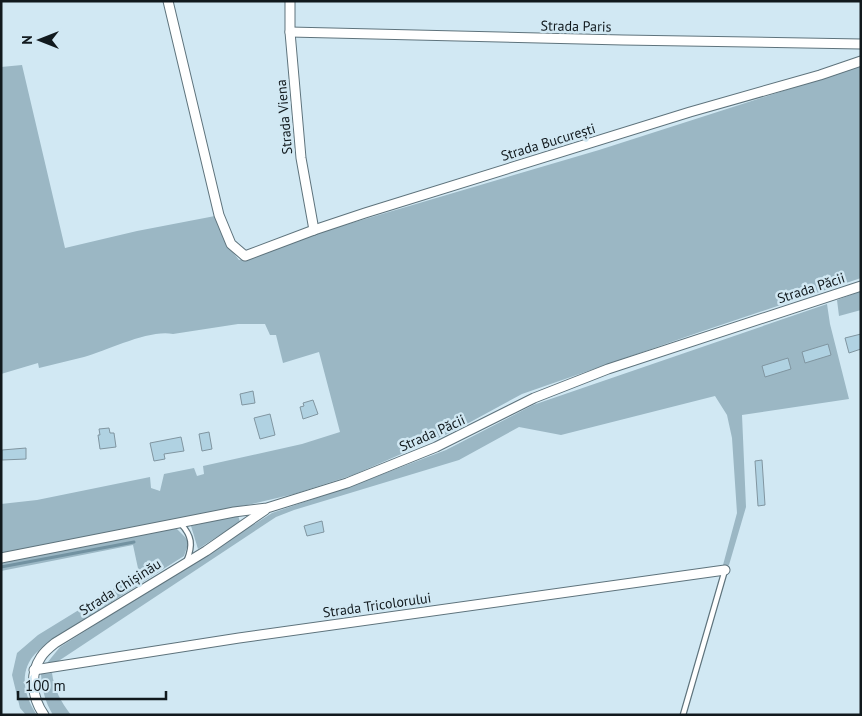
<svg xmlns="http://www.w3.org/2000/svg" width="862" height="716" viewBox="0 0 862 716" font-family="'PT Sans',sans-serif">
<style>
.green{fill:#9bb7c4}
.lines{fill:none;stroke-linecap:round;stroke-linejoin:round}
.stream{stroke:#7292a1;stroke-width:3}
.building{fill:#b0d2e2;stroke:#8095a0}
.lane-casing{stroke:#5e737c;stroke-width:7}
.street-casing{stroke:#5e737c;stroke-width:11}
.lane{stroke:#fff;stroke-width:4.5}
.street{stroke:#fff;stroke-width:9}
.labels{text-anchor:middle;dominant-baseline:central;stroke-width:5;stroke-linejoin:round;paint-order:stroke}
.street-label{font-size:14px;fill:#11191d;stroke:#d1e8f3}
</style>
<rect width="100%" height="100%" fill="#d1e8f3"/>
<g class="green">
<path d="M22,65L65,248L137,231L215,216L226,243L239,260L338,227L599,150L861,66V278L700,332L522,394L452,432L353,475L294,494L252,504L1,554V504L37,500L150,477L151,488L160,491L164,474L194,468L197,476L204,474L203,466L302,444L340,432L319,352L283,363L276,335H270L265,324H238L173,334C150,329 108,350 84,357C69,361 54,364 39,368L38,363L1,374V67Z"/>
<polygon points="861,291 861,310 839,316 837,300"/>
<polygon points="827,304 830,324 849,399 742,415 746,507 729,565 723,565 737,513 732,438 727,415 715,396 561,435 519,427 459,460 294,510 276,517 57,662 47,663 60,647 272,513 354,485 446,450 533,405"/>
<polygon points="238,515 240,522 198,549 191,526"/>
<path d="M176,528L187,539V547L184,556L48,642C43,647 35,653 31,659C19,677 26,699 37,715H26L20,708L12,675L17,653L38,635L139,573L133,545L1,571V563Z"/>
<path d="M52,673C54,689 61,702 71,715H53C45,702 42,689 41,674Z"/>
</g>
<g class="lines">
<polyline class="stream" points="1,567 134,542"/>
</g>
<g class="building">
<polygon points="861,334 861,349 849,353 845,338"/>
<polygon points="828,344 831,355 805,363 802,352"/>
<polygon points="788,358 791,369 765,377 762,366"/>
<polygon points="253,391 255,403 242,405 240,394"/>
<polygon points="313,400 318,414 303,419 300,407 304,406 303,403"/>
<polygon points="270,414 275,435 260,439 254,418"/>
<polygon points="109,428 110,433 114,433 116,447 100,449 98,435 100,435 99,429"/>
<polygon points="209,432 212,449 202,451 199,434"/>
<polygon points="181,437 184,451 164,454 165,459 154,461 150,443"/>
<polygon points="26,448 26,459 2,460 2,450"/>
<polygon points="762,460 765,505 758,506 755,461"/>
<polygon points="322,521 324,532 307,536 304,526"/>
</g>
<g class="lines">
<g class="lane-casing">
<g id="lane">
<path d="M181,524C192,536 193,545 187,560"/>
<polyline points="683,715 725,570"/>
</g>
</g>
<g class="street-casing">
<g id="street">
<polyline points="168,1 219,215 231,244 245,256 314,230 365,213 690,112 820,75 861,61"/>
<polyline points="290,1 290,32 301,158 314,230"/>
<polyline points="290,32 623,40 861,44"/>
<polyline points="1,558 234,512 267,508 347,483 436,447 534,398 608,369 861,286"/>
<polyline points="34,670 239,638 725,570"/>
<path d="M44,715C32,698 29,675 41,657C44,652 50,647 55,643L206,551L265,510"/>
</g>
</g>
<use href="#lane" class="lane"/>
<use href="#street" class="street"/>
</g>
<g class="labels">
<g class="street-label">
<text transform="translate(576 26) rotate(1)">Strada Paris</text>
<text transform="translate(284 117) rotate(-95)">Strada Viena</text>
<text transform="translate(548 142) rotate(-17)">Strada București</text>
<text transform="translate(811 288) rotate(-18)">Strada Păcii</text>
<text transform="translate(432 433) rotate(-24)">Strada Păcii</text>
<text transform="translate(120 587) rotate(-32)">Strada Chișinău</text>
<text transform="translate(377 605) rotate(-8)">Strada Tricolorului</text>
</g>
</g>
<rect width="862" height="716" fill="none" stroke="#11191d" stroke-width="5"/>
<g transform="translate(40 40) rotate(270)" stroke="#d1e8f3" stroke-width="4" paint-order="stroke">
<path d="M0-4L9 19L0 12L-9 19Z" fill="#11191d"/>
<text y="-8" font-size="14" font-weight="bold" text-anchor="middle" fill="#11191d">N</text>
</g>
<path d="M18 691v8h148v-8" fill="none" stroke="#11191d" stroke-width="2.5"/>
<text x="25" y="691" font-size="15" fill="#11191d" stroke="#d1e8f3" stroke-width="4" paint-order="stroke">100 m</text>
</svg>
